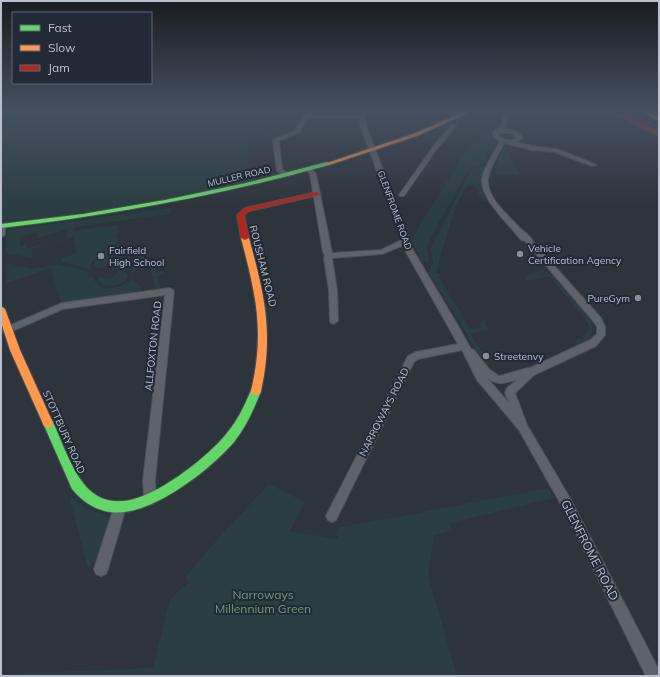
<svg xmlns="http://www.w3.org/2000/svg" width="660" height="677" viewBox="0 0 660 677" font-family="Mulish,sans-serif">
<style>
.green{fill:#2b3e41}
.lines{fill:none;stroke-linecap:round;stroke-linejoin:round}
.stream{stroke:#3d4e65;stroke-width:1.5}
.street-casing{stroke:#4c5056;stroke-width:2}
.fast-casing{stroke:#4c5056;stroke-width:2}
.slow-casing{stroke:#4c5056;stroke-width:2}
.jam-casing{stroke:#4c5056;stroke-width:2}
.street{fill:#5e6269;fill-rule:evenodd}
.fast{fill:#63d668;fill-rule:evenodd}
.slow{fill:#ff974d;fill-rule:evenodd}
.jam{fill:#b3261e;fill-rule:evenodd}
.poi-dot{fill:#888f99;stroke:#212a36;stroke-width:1.5}
.labels{text-anchor:middle;dominant-baseline:central;stroke-width:4;stroke-linejoin:round;paint-order:stroke}
.far-street-label{font-size:9px;fill:#b9c0cb;stroke:#212a36}
.poi-label{font-size:10px;fill:#b9c0cb;stroke:#212a36;text-anchor:start}
.street-label{font-size:10px;fill:#b9c0cb;stroke:#212a36}
.near-street-label{font-size:12px;fill:#b9c0cb;stroke:#212a36}
.near-park-label{font-size:12px;fill:#719b7a;stroke:#212a36}
</style>
<rect width="100%" height="100%" fill="#2e343b"/>
<g class="green">
<polygon points="17,110 281,110 274,122 266,127 275,137 270,139 270,141 248,142 248,170 258,182 136,206 41,218 1,221 1,127"/>
<polygon points="496,116 501,117 498,127 492,133 492,136 497,142 493,151 488,150 486,153 488,158 486,164 473,167 468,171 437,226 427,247 429,262 422,261 412,241 422,221 473,141 478,143 480,140 478,137"/>
<polygon points="503,149 508,149 507,151 521,174 498,175 494,171"/>
<path d="M481,166L485,167C479,180 479,189 488,201L483,202C476,193 480,185 469,185C457,191 441,258 436,273L443,275L438,276L447,291H452L448,293L459,310L463,309L464,311L460,312L470,329L482,328L480,323L485,319L487,322L484,323L489,330L471,334L488,363L491,365L490,366L477,352L454,312L428,272L433,263L431,248L470,172L474,168Z"/>
<polygon points="170,208 170,214 73,227 73,231 116,225 119,233 116,234 119,244 102,249 103,252 92,262 91,268 89,269 62,261 62,258 77,253 73,237 57,242 56,238 58,241 68,238 66,230 37,238 36,233 20,237 21,246 26,245 26,249 51,242 51,243 32,249 32,258 6,253 7,230"/>
<path d="M121,247L122,251L120,256L121,261L100,268L94,267C92,254 112,249 121,247Z"/>
<polygon points="142,256 146,257 132,274 127,262"/>
<polygon points="154,259 157,273 163,271 164,274 158,276 160,288 148,290 155,286 149,266 146,266"/>
<path d="M7,263L33,269L58,264L87,271L89,276L87,277L89,278L93,276L96,283L102,288C114,290 123,286 132,279L141,287V291L61,303L51,268L6,283Z"/>
<path d="M123,263L128,277C122,286 109,289 100,283L98,276L105,279L112,278L120,270L111,268L112,267Z"/>
<path d="M543,270L551,274L589,318L592,325L593,332L588,339L578,344L575,340C583,337 591,334 588,323L550,276L527,281L525,278L530,273Z"/>
<polygon points="269,484 305,502 290,531 337,539 339,536 335,535 338,528 549,488 554,498 450,523 452,531 434,535 428,575 457,676 1,676 1,674 153,668 170,599 188,583 186,576 223,533"/>
<polygon points="72,497 86,509 108,516 109,519 100,554 89,567 87,565 70,500"/>
</g>
<g class="lines">
<polyline class="stream" points="622,110 659,128"/>
<g class="street-casing">
<g id="street">
<path d="M306,110H311L310,114H360V110H364L366,125L414,252L457,324L471,349L474,350L489,369L499,376L532,367L590,340L597,334V327L594,322L525,241L521,240C510,225 479,198 482,178C485,165 494,153 500,141L493,137L492,133L501,126L504,110H509L506,127L504,129C512,129 518,131 523,138L517,142L532,146L557,149L597,165L592,166L554,152L532,150L504,143C499,154 489,167 488,180C487,198 507,214 518,226C522,231 531,235 533,242L601,318L605,327V335L596,346L534,375L515,393L527,425L571,500L659,670V676H646L563,508L519,430L477,380L462,350L418,359L414,362L336,520L332,522L328,520L326,516L328,512L408,356L416,352L458,344L406,252L404,245L382,254L332,258L337,290L338,321L334,324L331,323L330,321L329,290L324,259L325,255L323,252L310,174L306,169L307,168H311L316,174L332,253L381,250L402,240L360,125V118H308L300,132L279,141L282,169L289,175L284,176L277,171L273,140L296,130ZM499,133H510L517,138C510,142 504,140 498,135ZM487,378C499,386 503,383 517,380L507,388L505,393L509,403Z"/>
<polygon points="452,124 457,125 436,150 404,196 400,196 399,195 432,148"/>
<polygon points="1,224 5,226 5,235 1,237"/>
<polygon points="170,288 174,291 155,480 156,499 154,503 150,505 146,503 144,499 143,480 165,295 63,309 10,332 4,332 3,330 4,328 62,303"/>
<polygon points="120,501 124,503 126,507 108,569 106,574 101,576 96,574 94,569 114,507 116,503"/>
</g>
</g>
<g class="fast-casing">
<g id="fast">
<polygon points="637,110 644,110 659,117 659,121"/>
<path d="M327,162L329,163V165C221,195 112,215 1,228V224L83,214L165,200L246,183Z"/>
<path d="M256,387L260,388L261,391C254,409 246,427 234,442C210,470 149,518 110,512C95,510 82,501 72,489L43,423L44,420L48,418L52,420C62,441 74,479 93,493C105,502 120,503 134,499C162,492 209,456 227,433C239,419 245,404 252,388Z"/>
</g>
</g>
<g class="slow-casing">
<g id="slow">
<polygon points="468,110 475,110 417,136 329,165 324,164 413,134"/>
<path d="M242,236H245L249,238C264,294 274,332 261,391L260,394L256,395L252,394L251,391C265,332 256,295 241,238Z"/>
<polygon points="1,306 5,309 20,350 53,423 52,426 48,428 44,426 10,350 1,322"/>
</g>
</g>
<g class="jam-casing">
<g id="jam">
<polygon points="608,110 615,110 659,132 659,136"/>
<polygon points="317,192 320,194 319,195 249,211 244,215 249,238 245,240 241,238 237,215 245,208"/>
</g>
</g>
<use href="#street" class="street"/>
<use href="#fast" class="fast"/>
<use href="#slow" class="slow"/>
<use href="#jam" class="jam"/>
</g>
<linearGradient id="sky" x2="0" y2="1"><stop stop-color="#191d20"/><stop offset="0.54" stop-color="#465060"/><stop offset="1" stop-color="#465060" stop-opacity="0"/></linearGradient>
<rect width="660" height="205" fill="url(#sky)"/>
<g class="poi-dot">
<circle cx="520" cy="254" r="4"/>
<circle cx="101" cy="256" r="4"/>
<circle cx="638" cy="298" r="4"/>
<circle cx="486" cy="356" r="4"/>
</g>
<g class="labels">
<g class="far-street-label">
<text transform="translate(239 176) rotate(-13)">MULLER ROAD</text>
<text transform="translate(395 210) rotate(70)">GLENFROME ROAD</text>
</g>
<g class="poi-label">
<text x="528" y="248">Vehicle<tspan x="528" dy="12">Certification Agency</tspan></text>
<text x="109" y="250">Fairfield<tspan x="109" dy="12">High School</tspan></text>
<text x="630" y="298" text-anchor="end">PureGym</text>
<text x="494" y="356">Streetenvy</text>
</g>
<g class="street-label">
<text transform="translate(263 266) rotate(76)">ROUSHAM ROAD</text>
<text transform="translate(153 346) rotate(-84)">ALLFOXTON ROAD</text>
<text transform="translate(384 412) rotate(-63)">NARROWAYS ROAD</text>
<text transform="translate(64 432) rotate(66)">STOTTBURY ROAD</text>
</g>
<g class="near-street-label">
<text transform="translate(590 550) rotate(63)">GLENFROME ROAD</text>
</g>
<g class="near-park-label">
<text x="263" y="594">Narroways<tspan x="263" dy="14">Millennium Green</tspan></text>
</g>
</g>
<rect width="660" height="677" fill="none" stroke="#b9c0cb" stroke-width="4"/>
<rect x="12" y="12" width="140" height="72" fill="#212a36" stroke="#5e6672"/>
<rect x="20" y="25" width="20" height="6" fill="#63d668" stroke="#5e6672"/>
<text x="48" y="32" font-size="12" fill="#b9c0cb">Fast</text>
<rect x="20" y="45" width="20" height="6" fill="#ff974d" stroke="#5e6672"/>
<text x="48" y="52" font-size="12" fill="#b9c0cb">Slow</text>
<rect x="20" y="65" width="20" height="6" fill="#b3261e" stroke="#5e6672"/>
<text x="48" y="72" font-size="12" fill="#b9c0cb">Jam</text>
</svg>
